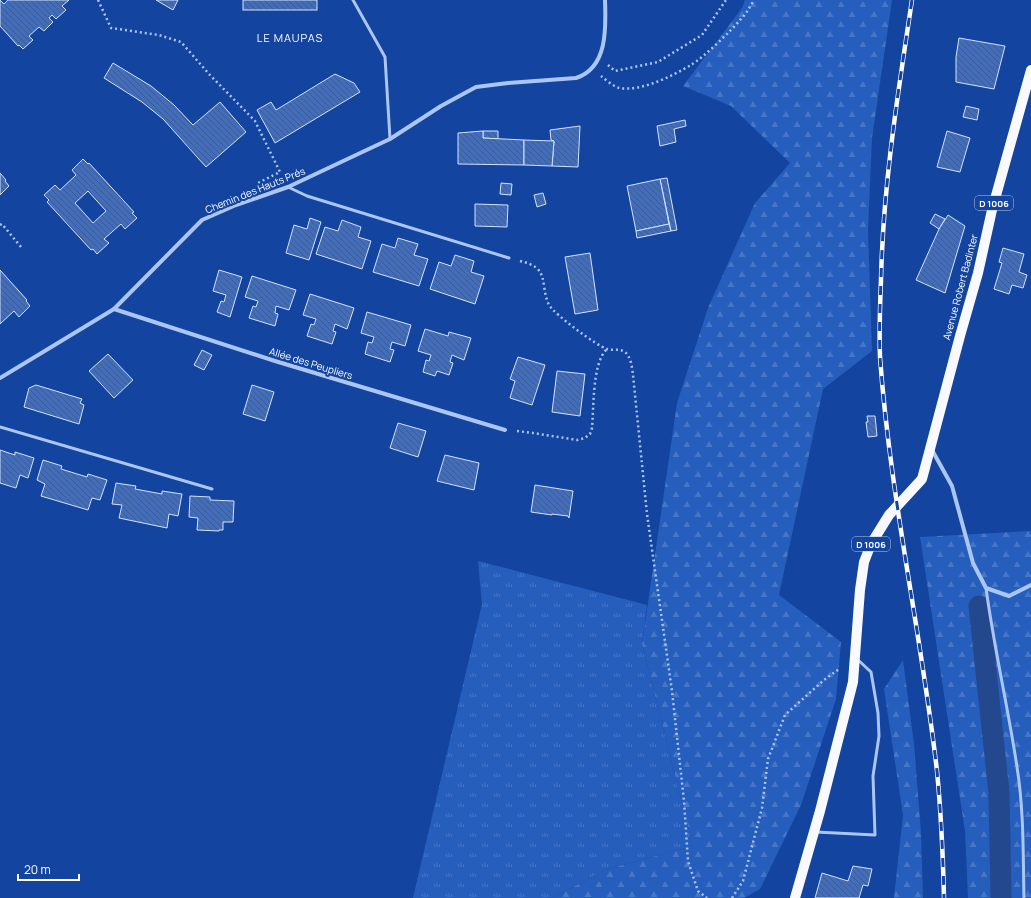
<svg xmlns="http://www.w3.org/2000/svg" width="1031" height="898" viewBox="0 0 1031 898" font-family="Manrope,sans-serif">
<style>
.grass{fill:url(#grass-tufts)}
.forest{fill:url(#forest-firs)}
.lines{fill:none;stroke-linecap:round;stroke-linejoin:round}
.canal{stroke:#24488d;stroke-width:21}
.building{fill:url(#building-back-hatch);stroke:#d3e3fe;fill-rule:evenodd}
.path{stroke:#abc6f4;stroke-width:2.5;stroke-dasharray:2 3;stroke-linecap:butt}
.lane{stroke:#abc6f4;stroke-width:3}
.street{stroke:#abc6f4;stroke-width:4}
.primary{stroke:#f8faff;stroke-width:10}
.rail-casing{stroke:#fff;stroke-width:4.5}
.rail{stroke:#13449f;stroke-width:3;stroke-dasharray:9;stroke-linecap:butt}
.labels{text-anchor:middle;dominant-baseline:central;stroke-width:4;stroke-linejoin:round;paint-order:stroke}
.shield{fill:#13449f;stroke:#b8c7e2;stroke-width:1}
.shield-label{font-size:9px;font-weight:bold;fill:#fff}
.street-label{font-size:10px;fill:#fff;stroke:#13449f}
.neighbourhood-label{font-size:11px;letter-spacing:1px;fill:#fff;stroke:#13449f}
</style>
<defs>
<pattern id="grass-tufts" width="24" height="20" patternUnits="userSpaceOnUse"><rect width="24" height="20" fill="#265ebd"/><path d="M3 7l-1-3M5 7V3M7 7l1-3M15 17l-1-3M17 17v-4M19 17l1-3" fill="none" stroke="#4776c7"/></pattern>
<pattern id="forest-firs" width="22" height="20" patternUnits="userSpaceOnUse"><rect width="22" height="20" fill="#265ebd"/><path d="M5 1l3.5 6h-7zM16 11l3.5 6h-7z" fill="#4776c7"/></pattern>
<pattern id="building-back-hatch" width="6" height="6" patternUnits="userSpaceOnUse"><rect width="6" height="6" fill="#3c6ec6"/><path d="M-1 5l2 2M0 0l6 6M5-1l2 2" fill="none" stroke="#455b83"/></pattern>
</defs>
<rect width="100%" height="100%" fill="#13449f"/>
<polygon class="grass" points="478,561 647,605 642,644 693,846 608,869 552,898 413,898 482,604"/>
<g class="forest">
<polygon points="745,0 892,0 872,138 868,230 872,351 823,389 779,595 841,642 836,699 801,805 760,889 744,898 552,898 608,869 693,846 642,644 677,403 708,308 755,203 790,163 731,106 683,86 742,8"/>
<polygon points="1031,531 1031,898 968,898 965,831 920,537"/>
<polygon points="903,660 914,744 921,833 923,898 894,898 903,815 884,689"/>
</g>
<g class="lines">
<polyline class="canal" points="979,606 999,793 1001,898"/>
</g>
<g class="building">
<polygon points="0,0 4,4 8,0 69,0 62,6 66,10 56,19 52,15 49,18 53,22 44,31 39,27 29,36 33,40 23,49 19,45 18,46 0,26"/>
<polygon points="156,0 178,0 173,10"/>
<rect x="243" y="0" width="74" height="10"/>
<polygon points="959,38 1005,46 994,89 956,82 956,57"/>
<polygon points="113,63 151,86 174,105 193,125 220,102 246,132 206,167 163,119 142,102 104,78"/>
<polygon points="335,74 354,83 360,92 275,143 257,110 271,102 276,110"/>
<polygon points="966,106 979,109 977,120 963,117"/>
<polygon points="685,120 686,126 674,129 676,142 660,146 657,126"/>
<polygon points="580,126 578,167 552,166 554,141 551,140 550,130"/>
<polygon points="483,131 498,131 498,139 483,138"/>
<polygon points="483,131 483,138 524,140 524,165 458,164 458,133"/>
<polygon points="947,131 970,138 960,172 937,167"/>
<polygon points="524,140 554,141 552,166 524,165"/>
<path d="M83,159L88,164L89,163L134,212L132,213L137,218L125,229L121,224L104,239L109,243L97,254L93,249L91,250L47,202L49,200L44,195L55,185L60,190L76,175L72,170ZM88,191L106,211L93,223L75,203Z"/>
<polygon points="0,173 6,180 5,181 9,186 0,195"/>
<polygon points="667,178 677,230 671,231 660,179"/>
<polygon points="660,179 669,224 636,231 627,186"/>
<polygon points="501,183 512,184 511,195 500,194"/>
<polygon points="543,193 546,204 537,207 534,195"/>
<polygon points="475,204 508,205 507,227 475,226"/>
<polygon points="935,214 945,219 939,229 930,223"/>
<polygon points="948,215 965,226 945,293 916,280 939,229"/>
<polygon points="310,218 321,222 309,260 286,253 294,225 307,229"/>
<polygon points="342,220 361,227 358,237 371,241 362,269 316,254 325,227 338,231"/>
<polygon points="669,224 671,231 637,238 636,231"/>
<polygon points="398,238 418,244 414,255 428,259 419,286 373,272 382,244 395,248"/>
<polygon points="1003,248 1024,254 1019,272 1027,275 1023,288 1012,285 1009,294 994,289 1002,263 999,262"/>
<polygon points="590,253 598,310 575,314 565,257"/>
<polygon points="455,255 474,261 471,272 484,276 475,304 430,289 439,262 451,266"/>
<polygon points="0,270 27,300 26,301 30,306 19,317 14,311 0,324"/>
<polygon points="219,270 242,277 230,317 217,312 221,301 224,302 226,295 213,291"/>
<polygon points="252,276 296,290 289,310 276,306 275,313 278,314 275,326 249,318 253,306 256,307 258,301 245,297"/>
<polygon points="310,294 354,308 347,329 335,324 333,331 336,332 332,344 307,336 311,324 314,325 316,319 303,315"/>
<polygon points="367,312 411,325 405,346 392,342 390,349 394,350 390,362 365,354 368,342 372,343 374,337 361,333"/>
<polygon points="425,329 448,336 449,332 471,338 464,360 452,355 450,362 453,363 449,375 437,371 435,376 423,372 426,360 429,361 431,355 418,351"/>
<polygon points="202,350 212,355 204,370 194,365"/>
<polygon points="108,354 133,380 114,398 89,371"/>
<polygon points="518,357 545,365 532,405 510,398 515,381 510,379"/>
<polygon points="557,371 585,374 580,416 552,412"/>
<polygon points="36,385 82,399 80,403 84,405 79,424 24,407 29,388"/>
<polygon points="252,385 274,392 265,421 243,414"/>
<polygon points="867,416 875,416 877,436 868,437 866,422 868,422"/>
<polygon points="398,423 426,431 418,457 390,448"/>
<polygon points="0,450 15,455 15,452 34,458 28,478 20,475 16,488 0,483"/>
<polygon points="445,455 479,463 474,490 437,481"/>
<polygon points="43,460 62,466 61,469 87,477 88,474 107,480 100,500 92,498 88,510 41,496 45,484 37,480"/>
<polygon points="116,483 136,486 135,489 162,494 162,491 182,494 178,516 169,514 167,528 119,518 122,505 112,504"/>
<polygon points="535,485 573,491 569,518 568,516 552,514 552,515 531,512"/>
<polygon points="190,496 210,497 210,500 234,501 233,522 223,522 223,530 219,530 219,531 197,530 198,518 189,517"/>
<polygon points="853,866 872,869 868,886 863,885 859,898 815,898 822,873 848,881"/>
</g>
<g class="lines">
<g class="path">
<polyline points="98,0 111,28 159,35 181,42 209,74 255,121 280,172 258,183"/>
<polyline points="608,65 615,71 658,62 702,35 726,0"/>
<path d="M601,76C606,80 613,86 619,88C641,92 672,76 691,65C704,57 730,32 740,20C746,14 750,7 754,0"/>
<polyline points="0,225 2,224 21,247"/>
<path d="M520,261C551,268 539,283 549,305C554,314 597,346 607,349C613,351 619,348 625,352C631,357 632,367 633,375L647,514L672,691L684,801L688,861L698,891L707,898"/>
<path d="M517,431L533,433L577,440L585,438L590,434L592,428C594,407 592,363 607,349"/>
<polyline points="732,898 743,881 762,808 768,759 785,715 824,680 839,669"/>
</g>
<g class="lane">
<polyline points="353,0 385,57 390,139"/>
<polyline points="288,187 307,196 509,258"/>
<polyline points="0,427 212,489"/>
<path d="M986,588C994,648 1008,707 1017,767C1024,811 1023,855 1024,898"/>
<polyline points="816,832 875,835 873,776 879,736 878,713 871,672 857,659"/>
</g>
<g class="street">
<polyline points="114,309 275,361 505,430"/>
<path d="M0,378L114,309L202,220L236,205L288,187L390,139L441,106L476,87L508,83L576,78C608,68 606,27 605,0"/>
<polyline points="932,450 952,486 973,563 986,588 1009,596 1031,585"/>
</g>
<polyline class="primary" points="795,898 820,811 853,682 860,590 864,562 871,544 889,515 922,479 960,336 978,273 992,210 1031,70"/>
<g class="rail-casing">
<path id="rail" d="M912,0C898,93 883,185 881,280C880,305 879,331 880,357C890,496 921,632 937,771C941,813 943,856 944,898"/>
</g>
<use href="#rail" class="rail"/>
</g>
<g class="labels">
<g class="shield">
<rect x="975" y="196" width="38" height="14" rx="3"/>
<rect x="852" y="537" width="38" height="14" rx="3"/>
</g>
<g class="shield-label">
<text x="994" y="203">D 1006</text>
<text x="871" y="544">D 1006</text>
</g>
<g class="street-label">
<text transform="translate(255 190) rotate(-22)">Chemin des Hauts Prés</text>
<text transform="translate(960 287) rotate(-75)">Avenue Robert Badinter</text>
<text transform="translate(311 363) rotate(17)">Allée des Peupliers</text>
</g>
<g class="neighbourhood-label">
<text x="290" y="37">LE MAUPAS</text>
</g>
</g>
<path d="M18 874v6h61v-6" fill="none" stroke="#ffffff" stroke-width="2"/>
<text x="24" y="874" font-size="12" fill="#ffffff" stroke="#13449f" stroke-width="3" paint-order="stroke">20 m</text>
</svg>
